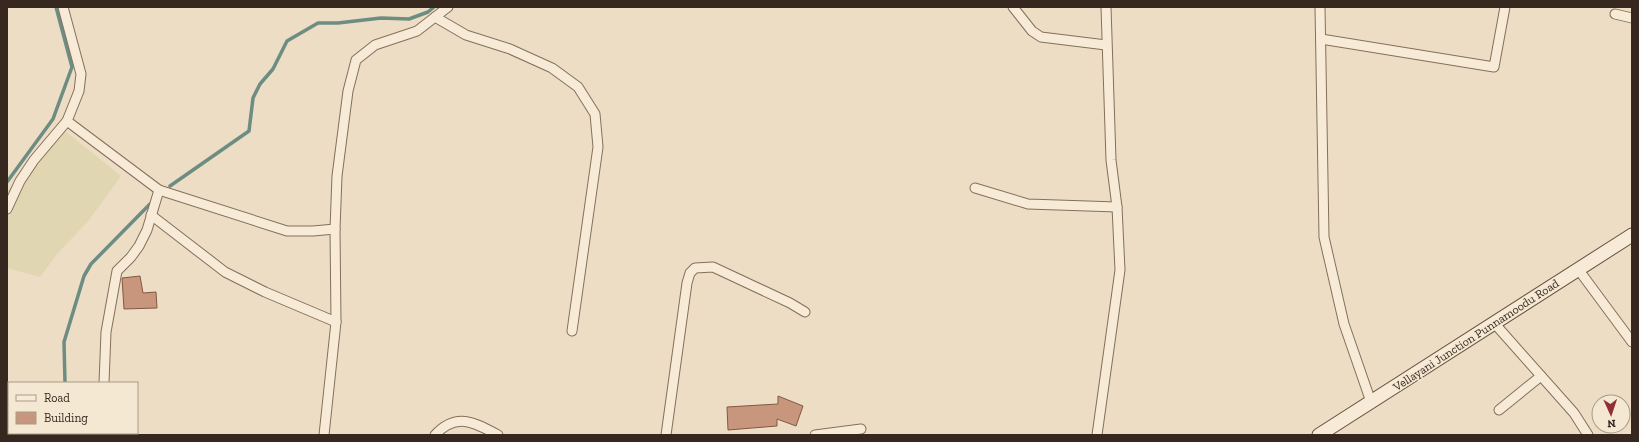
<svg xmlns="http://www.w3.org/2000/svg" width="1639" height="442" viewBox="0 0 1639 442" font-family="'Zilla Slab',serif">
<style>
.farmland{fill:#e1d6b2}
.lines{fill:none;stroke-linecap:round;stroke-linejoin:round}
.stream{stroke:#6d8d83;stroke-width:3.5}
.building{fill:#c8967c;stroke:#835843}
.street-casing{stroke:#856f5c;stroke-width:11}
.secondary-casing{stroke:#67503f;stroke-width:15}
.street{stroke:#f7ebd7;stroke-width:9}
.secondary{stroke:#f7ebd7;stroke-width:13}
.labels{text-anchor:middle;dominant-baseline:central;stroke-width:3;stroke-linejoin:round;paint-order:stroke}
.street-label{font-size:12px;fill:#36281f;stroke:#f4e8d3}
</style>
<rect width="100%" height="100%" fill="#ecddc4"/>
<polygon class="farmland" points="65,131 121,176 89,220 57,254 40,277 7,268 7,191"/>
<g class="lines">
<g class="stream">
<polyline points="7,182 53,119 72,67 56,7"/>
<polyline points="170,186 249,131 253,98 260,84 273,69 287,41 318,23 338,23 381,18 409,19 428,12 434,7"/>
<polyline points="65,383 64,342 84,276 91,264 150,204"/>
<polyline points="64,435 64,433"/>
</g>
</g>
<g class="building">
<polygon points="140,276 143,293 156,292 157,308 124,309 122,278"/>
<polygon points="778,396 803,406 796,426 777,419 777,426 728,430 727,407 778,404"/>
</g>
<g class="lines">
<g class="street-casing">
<g id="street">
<polyline points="63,7 81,74 79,91 67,121 159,190 287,231 313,231 335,229"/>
<polyline points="1013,7 1032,31 1041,37 1106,45"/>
<polyline points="1320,7 1324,237 1344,324 1371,402"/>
<polyline points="1615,14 1632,18"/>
<polyline points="435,17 466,35 510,49 552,68 578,87 595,114 598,147 572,331"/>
<polyline points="1321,39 1494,67 1505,7"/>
<polyline points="975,188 1028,204 1117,207"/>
<polyline points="7,209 20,181 34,160 67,121"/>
<polyline points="151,215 225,272 265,292 336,322"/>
<polyline points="1578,269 1632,342"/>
<polyline points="1495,324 1574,413 1588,435"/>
<polyline points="104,383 106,332 117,271 131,257 139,246 147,230 159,190"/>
<polyline points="1499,410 1541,376"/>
<polyline points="100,435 101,433"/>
<polyline points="324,435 336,322 335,229 337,176 348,91 356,60 375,45 417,31 448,7"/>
<path d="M435,435C456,412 474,422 498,435"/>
<polyline points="666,435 687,283 690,273 695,268 713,267 790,303 805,312"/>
<polyline points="815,435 861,429"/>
<polyline points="1097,435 1120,270 1117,207 1111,160 1106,7"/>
</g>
</g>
<g class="secondary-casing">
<polyline id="secondary" points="1319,435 1632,235"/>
</g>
<use href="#street" class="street"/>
<use href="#secondary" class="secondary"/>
</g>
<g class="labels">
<g class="street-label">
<text transform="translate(1476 335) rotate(-33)">Vellayani Junction Punnamoodu Road</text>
</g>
</g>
<rect width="1639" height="442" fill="none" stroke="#36281f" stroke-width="16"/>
<rect x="8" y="382" width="130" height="52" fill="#f4e8d3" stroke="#a89b8b"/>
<rect x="16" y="395" width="20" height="6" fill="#f7ebd7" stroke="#a89b8b"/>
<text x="44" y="402" font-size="12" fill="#36281f">Road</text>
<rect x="16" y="412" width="20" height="12" fill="#c8967c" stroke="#a89b8b"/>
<text x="44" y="422" font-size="12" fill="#36281f">Building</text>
<g transform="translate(1611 414) rotate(177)"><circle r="19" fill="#f4e8d3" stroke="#a89b8b"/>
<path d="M0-3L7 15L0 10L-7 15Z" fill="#912f37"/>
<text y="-6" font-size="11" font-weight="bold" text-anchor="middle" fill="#36281f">N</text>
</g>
</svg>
